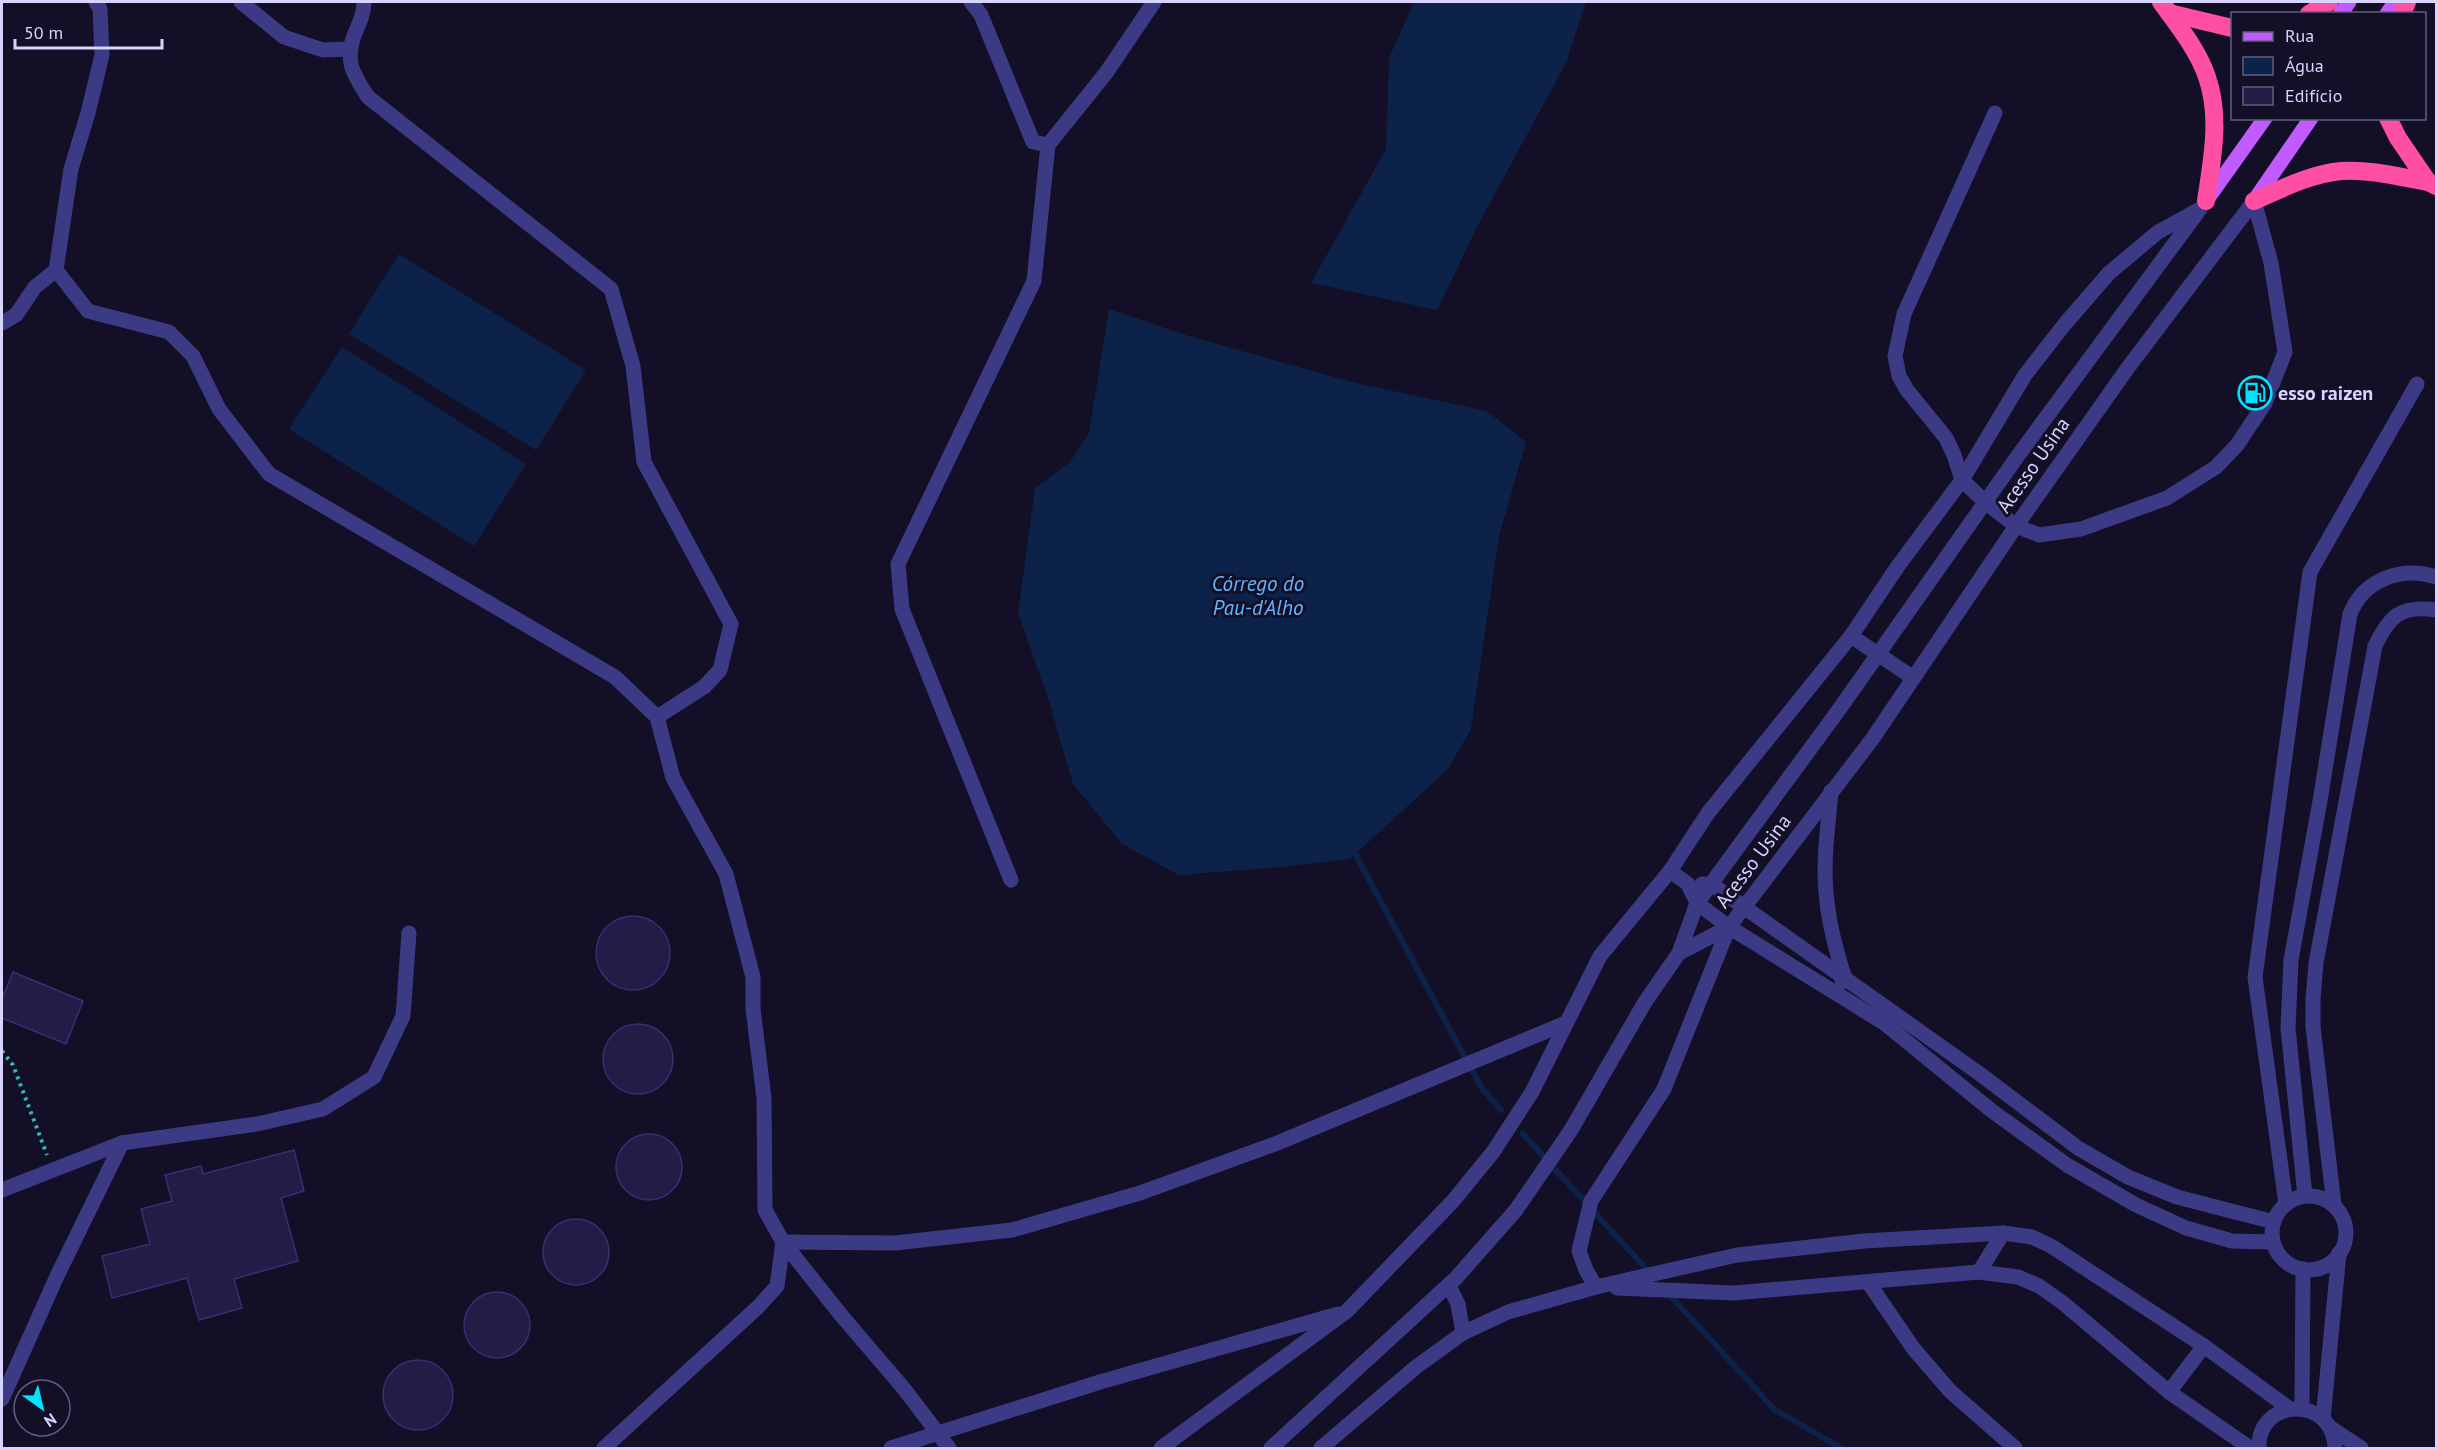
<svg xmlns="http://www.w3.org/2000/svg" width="2438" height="1450" viewBox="0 0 2438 1450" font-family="'PT Sans',sans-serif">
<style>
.water{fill:#0c2248}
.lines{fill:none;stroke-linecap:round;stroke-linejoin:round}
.stream{stroke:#0c2248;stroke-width:6}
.building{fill:#241b47;stroke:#3b2d73;stroke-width:1.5}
.path{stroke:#2fb8b0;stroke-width:4;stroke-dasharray:3 4.5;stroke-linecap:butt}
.minor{stroke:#3d3a85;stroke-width:15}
.major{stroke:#c25bff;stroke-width:15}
.highway{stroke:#ff4fa3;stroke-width:18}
.labels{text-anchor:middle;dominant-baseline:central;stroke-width:6;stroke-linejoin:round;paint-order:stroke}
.poi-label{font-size:20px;font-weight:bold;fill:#d9d4ff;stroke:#130f26;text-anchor:start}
.street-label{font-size:20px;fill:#d9d4ff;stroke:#130f26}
.water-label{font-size:21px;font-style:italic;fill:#62b6ff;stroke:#130f26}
</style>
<rect width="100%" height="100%" fill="#130f26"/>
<g class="water">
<polygon points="1414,2 1586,2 1566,63 1480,221 1437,310 1311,283 1386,149 1389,58"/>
<polygon points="399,254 586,370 536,450 349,334"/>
<polygon points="1109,309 1192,337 1356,383 1487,411 1526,442 1499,536 1471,729 1448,769 1350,859 1269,868 1179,875 1122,844 1073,784 1048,698 1018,613 1035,488 1070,462 1089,433"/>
<polygon points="342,347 526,464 474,546 289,429"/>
</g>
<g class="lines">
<g class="stream">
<polyline points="1353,850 1481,1087 1501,1110"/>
<polyline points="1523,1134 1650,1273"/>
<polyline points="1667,1292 1774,1409 1841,1448"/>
</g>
</g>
<g class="building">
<circle cx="633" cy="953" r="37"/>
<polygon points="13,972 83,1001 66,1044 2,1018 2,999"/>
<circle cx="638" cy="1059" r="35"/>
<circle cx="649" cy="1167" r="33"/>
<polygon points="294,1150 304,1191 281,1198 298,1261 234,1279 242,1308 199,1320 187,1278 112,1298 102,1256 150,1244 141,1209 172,1201 165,1175 201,1166 203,1174"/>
<circle cx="576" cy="1252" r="33"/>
<circle cx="497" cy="1325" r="33"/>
<circle cx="418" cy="1395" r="35"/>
</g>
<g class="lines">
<polyline class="path" points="2,1051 13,1065 47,1155"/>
<g class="minor">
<polyline points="96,2 100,9 102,55 88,113 71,169 56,270 88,311 169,332 193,356 219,409 269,474 615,677 657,717 673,778 726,874 753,977 753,1009 764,1098 765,1210 783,1242 777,1286 758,1307 604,1448"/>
<polyline points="241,2 284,37 323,50 349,49"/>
<path d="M364,2C364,13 360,22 355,33C344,61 353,74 368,97L611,289L633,366L644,462L731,624L720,670L704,687L657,717"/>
<polyline points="971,2 981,15 1033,142 1048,145 1106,73 1154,2"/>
<polyline points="1995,113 1904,314 1895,356 1899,376 1907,390 1946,438 1954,455 1962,480 1985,502 2016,526 2039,535 2081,529 2167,498 2216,467 2237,445 2265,403 2285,352 2271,263 2254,201"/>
<polyline points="2,323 16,315 35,287 56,270"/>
<polyline points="1851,636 1912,677"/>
<path d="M1831,791C1828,827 1822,865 1827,902C1830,928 1837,954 1845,979L1842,982"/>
<polyline points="1670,871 1688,884 1697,903 1729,927 1884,1023 1992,1111 2067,1165 2136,1205 2186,1228 2232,1241 2273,1242"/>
<polyline points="1011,880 902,609 898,564 1034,281 1048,145"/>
<polyline points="1702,884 1711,884 1744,907 1980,1074 2078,1148 2128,1177 2177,1197 2274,1222"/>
<polyline points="1679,953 1729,927 1873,738 2016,526 2127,369 2254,201"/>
<polyline points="2,1190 122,1143 257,1124 323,1109 374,1077 403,1016 409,933"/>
<path d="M2305,1196L2288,1028L2291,960L2320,801L2350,614C2364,579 2402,566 2436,577"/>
<circle cx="2309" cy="1233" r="37"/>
<polyline points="2286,1204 2255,977 2310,572 2417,384"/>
<path d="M2334,1205L2313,1027V999L2316,963L2375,646C2390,615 2401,605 2436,610"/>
<polyline points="783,1242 895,1243 1012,1230 1140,1193 1275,1144 1566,1023"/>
<polyline points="783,1242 841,1315 905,1390 949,1448"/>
<polyline points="1979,1272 2003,1233"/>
<polyline points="1868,1282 1913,1348 1950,1391 2015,1448"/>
<polyline points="1449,1286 1458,1304 1463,1333"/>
<polyline points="1596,1287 1586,1270 1579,1251 1591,1201 1664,1089 1729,927"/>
<polyline points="1617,1288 1734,1293 1979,1272 2018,1277 2039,1286 2063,1303 2169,1392 2250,1448"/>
<polyline points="2169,1392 2204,1346"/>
<polyline points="2,1399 58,1274 122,1143"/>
<polyline points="2302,1409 2303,1269"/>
<polyline points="2323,1419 2339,1253"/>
<polyline points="2331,1428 2361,1448"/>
<polyline points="891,1448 1100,1382 1338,1314"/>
<polyline points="1161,1448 1347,1311 1453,1201 1493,1152 1532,1092 1600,956 1670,871 1708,813 1851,636 1898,566 1962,480 2025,375 2064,325 2109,273 2158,232 2200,209"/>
<polyline points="1271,1448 1456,1278 1516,1210 1571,1130 1645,1002 1679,953 1697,903 1838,711 2017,457 2197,213"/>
<polyline points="1321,1448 1416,1367 1463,1333 1508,1312 1596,1287 1737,1255 1864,1241 2003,1233 2032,1237 2051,1246 2204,1346 2290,1409"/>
<path d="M2259,1448C2257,1398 2333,1394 2335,1448"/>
</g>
<g class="major">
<polyline points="2340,14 2349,2"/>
<polyline points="2387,14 2395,2"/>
<polyline points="2206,201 2265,118"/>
<polyline points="2254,201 2311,118"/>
</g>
<g class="highway">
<path d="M2161,2C2177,24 2198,50 2207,77C2221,117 2212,160 2206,201"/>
<polyline points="2169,13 2232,28"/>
<polyline points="2309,14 2329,2"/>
<polyline points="2402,14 2407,2"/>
<polyline points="2388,118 2398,138 2428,182"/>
<path d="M2254,201C2281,189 2310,174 2341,171C2370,169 2400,177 2428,182L2436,186"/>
</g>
</g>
<defs>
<g id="fuel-ring" transform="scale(1.725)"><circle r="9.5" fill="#130f26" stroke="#00e5ff" stroke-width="1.5"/><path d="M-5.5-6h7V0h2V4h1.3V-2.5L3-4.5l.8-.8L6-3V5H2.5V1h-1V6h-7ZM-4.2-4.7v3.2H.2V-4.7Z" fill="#00e5ff"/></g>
</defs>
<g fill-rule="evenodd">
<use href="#fuel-ring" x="2255" y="393"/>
</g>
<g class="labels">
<g class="poi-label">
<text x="2278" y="393">esso raizen</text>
</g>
<g class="street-label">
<text transform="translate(2033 465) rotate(-55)">Acesso Usina</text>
<text transform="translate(1753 861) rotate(-53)">Acesso Usina</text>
</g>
<g class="water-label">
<text x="1258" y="583">Córrego do<tspan x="1258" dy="24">Pau-d'Alho</tspan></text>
</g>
</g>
<rect width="2438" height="1450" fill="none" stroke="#d9d4ff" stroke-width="6"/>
<rect x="2231" y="12" width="195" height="108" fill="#130f26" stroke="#625e7d" stroke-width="1.5"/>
<rect x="2243" y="32" width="30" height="9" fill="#c25bff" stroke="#625e7d" stroke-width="1.5"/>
<text x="2285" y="42" font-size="18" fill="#d9d4ff">Rua</text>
<rect x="2243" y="57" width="30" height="18" fill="#0c2248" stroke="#625e7d" stroke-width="1.5"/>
<text x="2285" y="72" font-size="18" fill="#d9d4ff">Água</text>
<rect x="2243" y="87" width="30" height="18" fill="#241b47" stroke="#625e7d" stroke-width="1.5"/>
<text x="2285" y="102" font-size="18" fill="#d9d4ff">Edifício</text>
<g transform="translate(42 1408) rotate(146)"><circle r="28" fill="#130f26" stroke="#625e7d" stroke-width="1.5"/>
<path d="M0-4.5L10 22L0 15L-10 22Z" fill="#00e5ff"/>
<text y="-9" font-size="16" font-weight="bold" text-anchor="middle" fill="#d9d4ff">N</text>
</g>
<path d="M15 39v9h147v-9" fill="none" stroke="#d9d4ff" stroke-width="3"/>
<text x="24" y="39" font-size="18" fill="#d9d4ff" stroke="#130f26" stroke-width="4.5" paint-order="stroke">50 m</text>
</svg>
